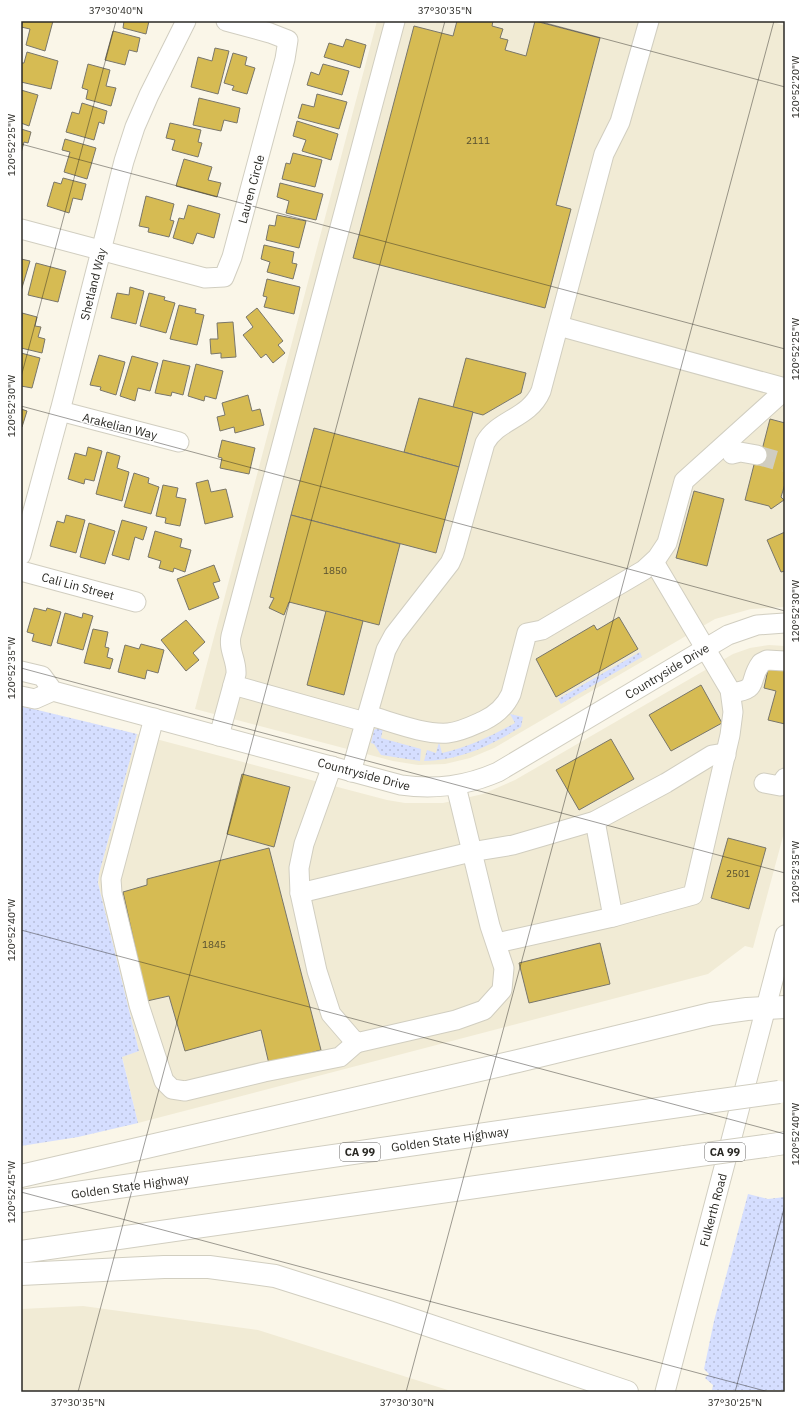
<svg xmlns="http://www.w3.org/2000/svg" width="806" height="1413" viewBox="0 0 806 1413" font-family="'IBM Plex Sans',sans-serif">
<style>
.built{fill:#f1ebd5}
.grass{fill:url(#grass-dots)}
.building{fill:#d6bb53;stroke:#79766a}
.lines{fill:none;stroke-linecap:round;stroke-linejoin:round}
.minor-tunnel{stroke:#d0cdc1;stroke-width:19;stroke-dasharray:19 10;stroke-linecap:butt}
.minor-casing{stroke:#d1cec0;stroke-width:21}
.highway-casing{stroke:#d1cec0;stroke-width:24}
.minor{stroke:#fff;stroke-width:19}
.highway{stroke:#fff;stroke-width:22}
.highway-bridge-casing{stroke:#d1cec0;stroke-width:24;stroke-linecap:butt}
.highway-bridge{stroke:#fff;stroke-width:22}
.ticks{fill:none;stroke:#2a2924;stroke-width:1;stroke-opacity:0.45}
.labels{text-anchor:middle;dominant-baseline:central;stroke-width:3;stroke-linejoin:round;paint-order:stroke}
.number-label{font-size:10px;fill:#554e30}
.shield{fill:#fff;stroke:#6a6966;stroke-width:1}
.shield-label{font-size:11px;font-weight:bold;fill:#2a2924}
.street-label{font-size:12px;fill:#2a2924;stroke:#fff}
.neatline{fill:none;stroke:#2a2924;stroke-width:1.5}
.ticks-label{font-size:10px;text-anchor:middle;fill:#2a2924}
</style>
<defs>
<pattern id="grass-dots" width="8" height="8" patternUnits="userSpaceOnUse"><rect width="8" height="8" fill="#d5deff"/><path d="M2 2h.1M6 6h.1" fill="none" stroke="#b7beda" stroke-width="1.8" stroke-linecap="round"/></pattern>
</defs>
<rect width="100%" height="100%" fill="#faf6e8"/>
<g class="built">
<polygon points="377,21 771,21 785,26 785,607 751,609 715,619 494,748 470,758 445,764 418,765 393,761 195,709"/>
<polygon points="769,645 785,646 785,829 753,948 745,946 708,974 138,1123 122,1056 139,1051 98,883 99,874 137,734 387,800 405,803 443,803 483,794 515,780 733,654 750,648"/>
<polygon points="83,1306 258,1330 454,1392 21,1392 21,1309"/>
</g>
<g class="grass">
<polygon points="640,652 642,657 561,704 558,699"/>
<polygon points="21,706 137,734 99,874 98,883 139,1051 122,1057 138,1123 78,1137 21,1146"/>
<path d="M510,714L523,717L521,727C489,746 461,760 424,761L427,750L436,753L439,742L442,753C469,747 491,736 515,723Z"/>
<polygon points="378,728 383,729 381,738 421,749 420,761 381,755 374,744 371,743 374,730"/>
<polygon points="748,1194 768,1199 785,1197 785,1390 712,1390 713,1385 705,1378 709,1374 704,1369 714,1321"/>
</g>
<g class="building">
<polygon points="23,21 53,21 45,51 26,45 30,29 21,27"/>
<polygon points="124,21 149,21 146,34 123,28"/>
<polygon points="457,21 493,21 492,26 503,29 500,38 508,40 505,50 526,56 535,21 600,38 556,205 571,209 545,308 353,258 414,26 453,36"/>
<polygon points="113,31 140,38 137,52 129,50 125,65 105,60"/>
<polygon points="346,39 366,45 360,68 324,57 329,43 343,47"/>
<polygon points="215,48 229,51 218,94 191,87 198,57 212,61"/>
<polygon points="27,52 58,61 51,89 21,82 21,63 24,63"/>
<polygon points="233,53 247,57 245,65 255,68 247,94 232,90 234,86 224,83"/>
<polygon points="88,64 110,70 106,86 116,88 111,106 86,99 88,90 82,88"/>
<polygon points="323,64 349,71 342,95 307,85 311,72 319,75"/>
<polygon points="21,90 38,95 29,126 21,123"/>
<polygon points="317,94 347,102 339,129 298,118 302,104 314,107"/>
<polygon points="199,98 240,108 237,123 224,120 221,131 193,125"/>
<polygon points="82,103 107,111 104,124 99,122 94,140 66,132 72,112 79,114"/>
<polygon points="297,121 338,134 331,160 302,151 306,140 293,136"/>
<polygon points="170,123 201,130 198,142 202,143 198,157 172,150 175,140 166,138"/>
<polygon points="21,129 31,132 28,143 24,142 21,153"/>
<polygon points="65,139 96,148 87,179 64,172 70,152 62,150"/>
<polygon points="293,153 322,160 315,187 282,179 286,163 290,164"/>
<polygon points="184,159 212,167 208,180 221,183 217,197 176,186"/>
<polygon points="63,178 86,184 82,200 73,198 69,213 47,206 54,182 61,184"/>
<polygon points="280,183 323,194 316,220 286,213 289,201 277,197"/>
<polygon points="146,196 174,204 170,220 174,221 169,237 148,232 149,228 139,226"/>
<polygon points="188,205 220,214 214,238 197,233 193,244 173,238 179,218 184,219"/>
<polygon points="277,215 306,221 299,248 266,240 269,225 275,226"/>
<polygon points="264,245 294,252 292,263 297,264 293,279 267,272 270,262 261,259"/>
<polygon points="21,259 30,261 21,291"/>
<polygon points="36,263 66,271 58,302 28,295"/>
<polygon points="267,279 300,287 294,314 264,307 267,297 263,296"/>
<polygon points="130,287 144,291 136,324 111,318 117,293 129,295"/>
<polygon points="149,293 165,297 164,300 175,303 166,333 140,326"/>
<polygon points="179,305 196,309 195,313 204,315 197,345 170,339"/>
<polygon points="257,308 283,341 278,345 285,353 273,363 266,354 261,358 243,335 253,327 246,317"/>
<polygon points="22,313 37,317 35,326 41,327 38,337 45,339 42,353 21,348"/>
<polygon points="233,322 236,357 221,358 221,353 211,354 210,339 218,339 217,323"/>
<polygon points="21,353 40,358 32,388 21,386"/>
<polygon points="99,355 125,362 116,395 100,390 101,387 90,385"/>
<polygon points="132,356 158,363 150,391 138,388 135,401 120,396"/>
<polygon points="466,358 526,373 521,393 483,415 453,407"/>
<polygon points="163,360 190,366 183,395 172,392 171,396 155,393"/>
<polygon points="196,364 223,371 216,399 205,396 204,401 188,396"/>
<polygon points="248,395 252,411 260,409 264,425 235,433 234,427 220,431 217,417 225,415 222,403"/>
<polygon points="419,398 473,412 459,467 404,452"/>
<polygon points="21,409 27,411 22,427 21,426"/>
<polygon points="770,419 785,423 785,484 781,497 784,500 771,509 769,506 745,500 758,449 762,450"/>
<polygon points="314,428 459,467 436,553 291,515"/>
<polygon points="222,440 255,448 249,474 220,468 222,458 218,457"/>
<polygon points="88,447 102,451 94,481 85,479 84,484 68,479 75,453 86,456"/>
<polygon points="107,452 120,456 117,468 129,472 122,501 96,494"/>
<polygon points="134,473 149,478 148,483 159,487 151,514 124,507"/>
<polygon points="208,480 211,492 226,489 233,517 205,524 196,483"/>
<polygon points="163,485 178,488 176,497 186,499 180,526 165,523 166,518 156,516"/>
<polygon points="694,491 724,499 707,566 676,558"/>
<polygon points="66,515 85,520 76,553 50,546 57,521 64,523"/>
<polygon points="291,515 400,544 379,625 289,602 284,615 269,608 274,598 270,597"/>
<polygon points="122,520 147,527 143,540 135,537 129,560 112,555"/>
<polygon points="89,523 115,531 105,564 80,557"/>
<polygon points="155,531 182,539 180,547 191,550 185,572 174,568 173,572 159,568 161,561 148,557"/>
<polygon points="785,532 785,571 781,572 767,540"/>
<polygon points="214,565 220,581 213,583 219,598 189,610 177,579"/>
<polygon points="34,608 46,611 47,608 61,612 51,646 32,641 34,634 27,632"/>
<polygon points="326,611 363,621 344,695 307,685"/>
<polygon points="65,613 82,618 83,613 93,616 83,650 57,643"/>
<polygon points="619,617 638,649 556,697 536,659 594,625 597,630"/>
<polygon points="186,620 205,642 193,653 199,660 186,671 161,640"/>
<polygon points="93,629 108,632 105,647 109,648 107,657 113,659 110,669 84,663"/>
<polygon points="141,644 164,650 158,673 147,670 145,679 118,672 125,645 139,649"/>
<polygon points="769,665 785,668 785,724 768,720 776,691 764,688"/>
<polygon points="701,685 722,723 671,751 649,715"/>
<polygon points="611,739 634,779 579,810 556,770"/>
<polygon points="242,774 290,787 274,847 227,834"/>
<polygon points="728,838 766,848 749,909 711,898"/>
<polygon points="269,848 321,1050 269,1064 261,1030 185,1051 169,996 147,1001 123,892 147,885 147,879"/>
<polygon points="600,943 610,984 529,1003 519,963"/>
</g>
<g class="lines">
<polyline class="minor-tunnel" points="757,455 785,463"/>
<g class="minor-casing">
<g id="minor">
<polyline points="21,229 205,278 224,277 232,257 285,59 288,40 270,33 226,21"/>
<polyline points="559,326 785,388"/>
<polyline points="60,411 179,442"/>
<polyline points="732,454 740,452 757,455"/>
<polyline points="21,555 60,411 124,161 135,127 149,95 186,21"/>
<polyline points="21,571 136,602"/>
<path d="M21,671L42,676L53,691L401,785C436,790 466,786 498,772L728,635L757,625L785,623"/>
<polyline points="233,685 365,722"/>
<path d="M731,693C761,689 747,682 761,663L767,660L785,661"/>
<polyline points="21,696 35,699 53,691"/>
<path d="M367,715C390,721 423,735 448,733C460,732 472,726 483,721C496,715 505,707 511,694L527,633L542,630L644,570L657,558L667,543L684,481L785,390"/>
<polyline points="154,718 111,879 112,893 139,1005 164,1081 172,1089 185,1091 264,1072 340,1057 356,1043"/>
<path d="M219,736L236,674C237,660 228,650 231,636L395,21"/>
<polyline points="332,766 304,844 299,868 300,893 317,971 331,1014 356,1043 456,1020 484,1010 502,990 504,968 490,926 456,786"/>
<path d="M351,772L386,650L394,635L450,563L454,554L485,443C498,419 529,419 541,391L604,154L620,122L649,21"/>
<polyline points="764,783 780,786 785,778"/>
<polyline points="595,821 613,917"/>
<polyline points="300,893 471,852 513,845 595,821 666,783 712,755 718,754 726,755"/>
<polyline points="497,943 613,917 693,895 730,735 733,712 730,690 654,562"/>
<polyline points="665,1392 785,935"/>
</g>
</g>
<g class="highway-casing">
<g id="highway">
<polyline points="765,1146 785,1143"/>
<polyline points="21,1176 518,1061 711,1014 747,1009 785,1007"/>
<polyline points="21,1201 700,1103"/>
<polyline points="21,1252 685,1157"/>
<polyline points="21,1274 164,1267 209,1267 275,1276 389,1312 627,1392"/>
</g>
</g>
<use href="#minor" class="minor"/>
<use href="#highway" class="highway"/>
<g class="highway-bridge-casing">
<g id="highway-bridge">
<polyline points="700,1103 779,1092"/>
<polyline points="685,1157 765,1146"/>
</g>
</g>
<use href="#highway-bridge" class="highway-bridge"/>
</g>
<path class="ticks" d="M538,21L785,87M21,144L785,349M21,377L116,21M21,406L785,611M21,668L785,873M21,930L785,1134M21,1192L769,1392M78,1392L445,21M406,1392L774,21M735,1392L785,1205"/>
<g class="labels">
<g class="number-label">
<text x="478" y="140">2111</text>
<text x="335" y="570">1850</text>
<text x="738" y="873">2501</text>
<text x="214" y="944">1845</text>
</g>
<g class="shield">
<rect x="340" y="1143" width="40" height="18" rx="3"/>
<rect x="705" y="1143" width="40" height="18" rx="3"/>
</g>
<g class="shield-label">
<text x="360" y="1152">CA 99</text>
<text x="725" y="1152">CA 99</text>
</g>
<g class="street-label">
<text transform="translate(251 189) rotate(-75)">Lauren Circle</text>
<text transform="translate(93 284) rotate(-76)">Shetland Way</text>
<text transform="translate(120 426) rotate(14)">Arakelian Way</text>
<text transform="translate(78 586) rotate(15)">Cali Lin Street</text>
<text transform="translate(667 671) rotate(-31)">Countryside Drive</text>
<text transform="translate(364 774) rotate(15)">Countryside Drive</text>
<text transform="translate(450 1139) rotate(-8)">Golden State Highway</text>
<text transform="translate(130 1186) rotate(-8)">Golden State Highway</text>
<text transform="translate(713 1210) rotate(-75)">Fulkerth Road</text>
</g>
</g>
<rect width="806" height="1413" fill="none" stroke="#ffffff" stroke-width="44"/>
<rect x="22" y="22" width="762" height="1369" class="neatline"/>
<g class="ticks-label">
<text x="116" y="14">37°30'40"N</text>
<text x="445" y="14">37°30'35"N</text>
<text transform="translate(795 87) rotate(-90)" y="4">120°52'20"W</text>
<text transform="translate(11 145) rotate(-90)" y="4">120°52'25"W</text>
<text transform="translate(795 349) rotate(-90)" y="4">120°52'25"W</text>
<text transform="translate(11 406) rotate(-90)" y="4">120°52'30"W</text>
<text transform="translate(795 611) rotate(-90)" y="4">120°52'30"W</text>
<text transform="translate(11 668) rotate(-90)" y="4">120°52'35"W</text>
<text transform="translate(795 872) rotate(-90)" y="4">120°52'35"W</text>
<text transform="translate(11 930) rotate(-90)" y="4">120°52'40"W</text>
<text transform="translate(795 1134) rotate(-90)" y="4">120°52'40"W</text>
<text transform="translate(11 1192) rotate(-90)" y="4">120°52'45"W</text>
<text x="78" y="1406">37°30'35"N</text>
<text x="407" y="1406">37°30'30"N</text>
<text x="735" y="1406">37°30'25"N</text>
</g>
</svg>
